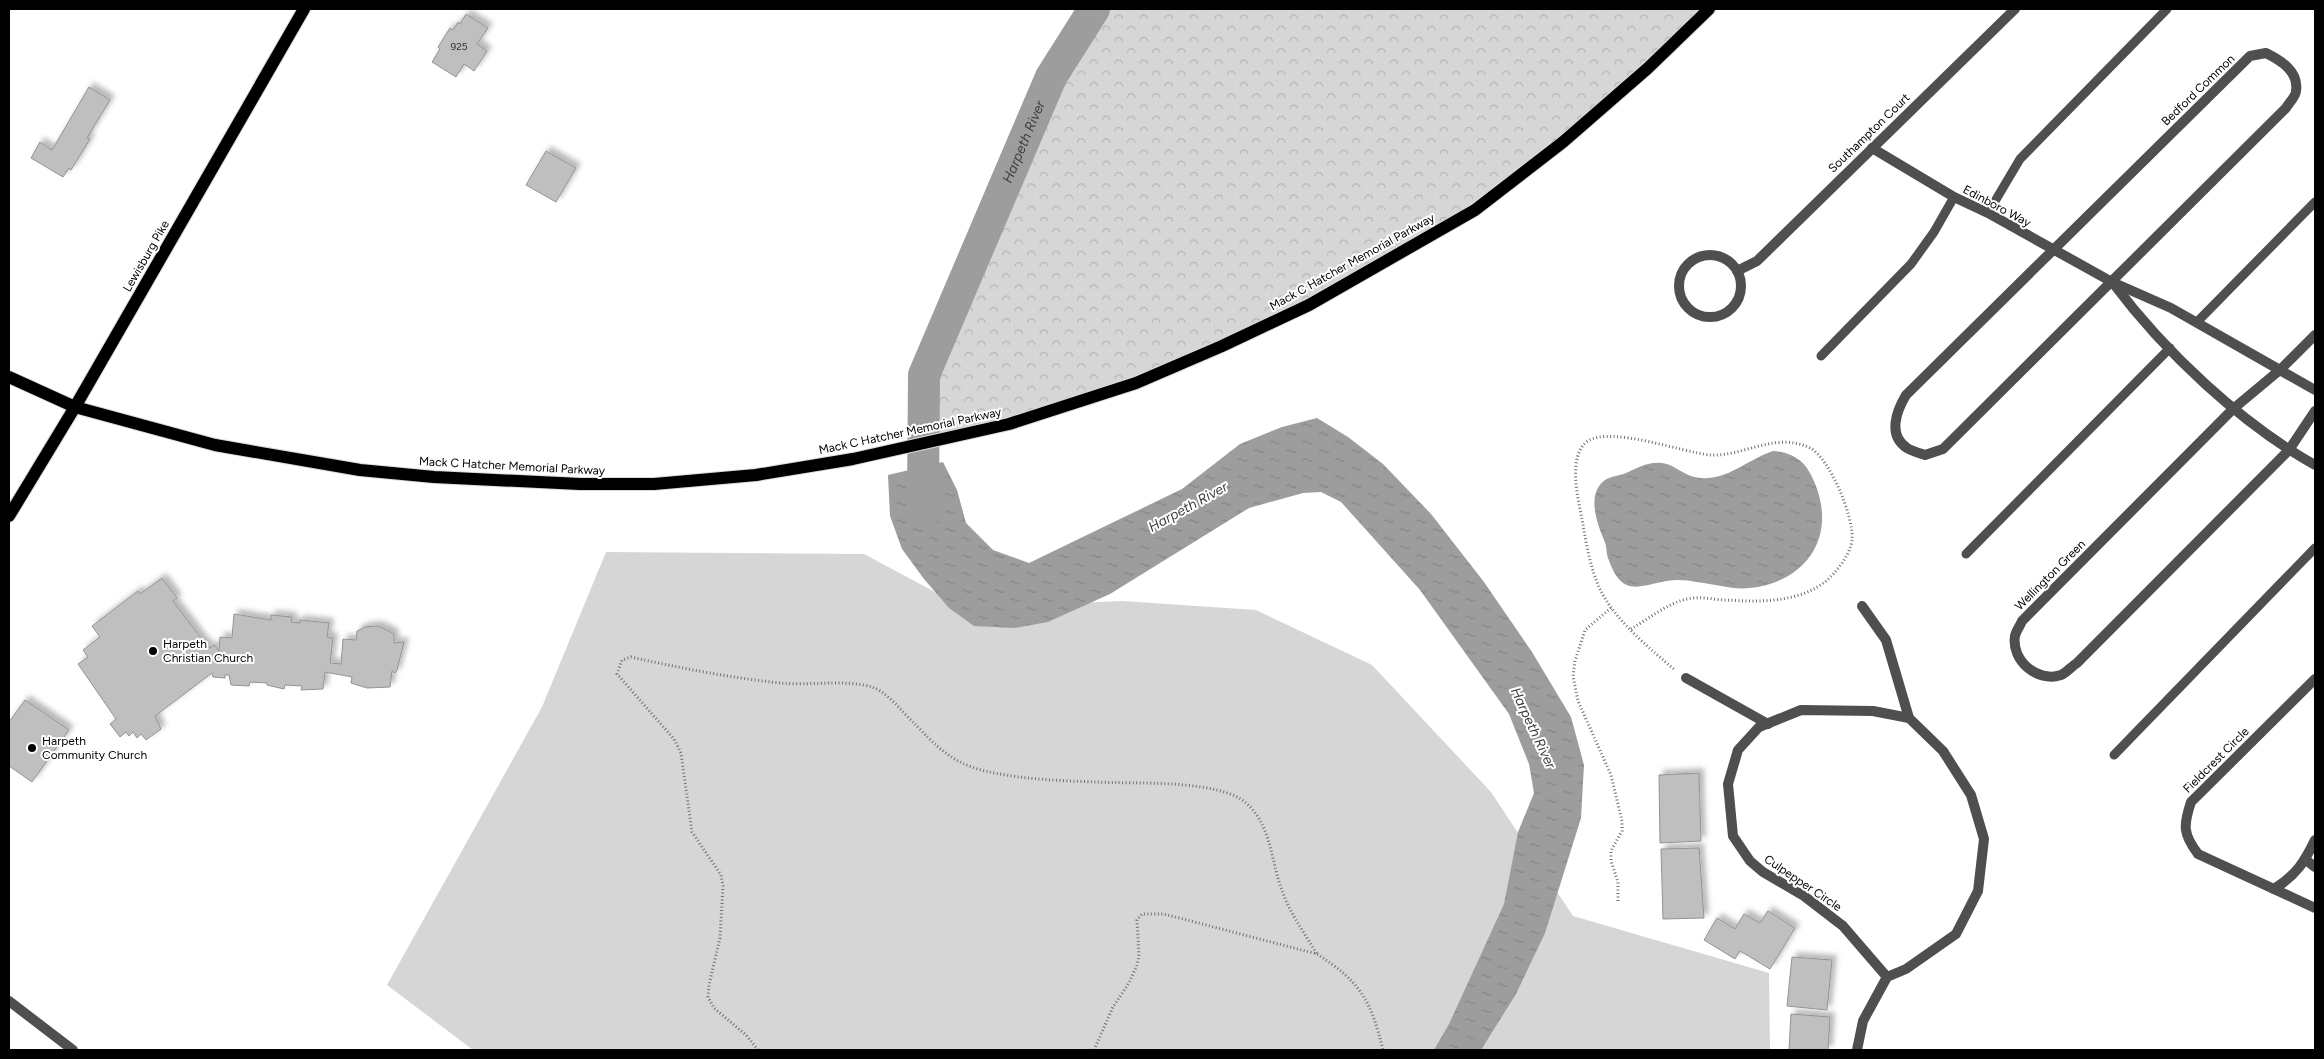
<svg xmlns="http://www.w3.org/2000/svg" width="2324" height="1059" viewBox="0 0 2324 1059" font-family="Figtree,sans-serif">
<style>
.grass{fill:#d6d6d6}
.forest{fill:url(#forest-crowns)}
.water{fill:url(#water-ripples)}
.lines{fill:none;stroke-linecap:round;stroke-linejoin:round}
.river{stroke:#9d9d9d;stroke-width:32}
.building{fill:#bfbfbf;stroke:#939393;filter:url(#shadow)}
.primary-casing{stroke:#dbdbdb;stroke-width:14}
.path{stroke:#717171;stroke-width:3;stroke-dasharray:1 2.5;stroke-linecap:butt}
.lane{stroke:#4f4f4f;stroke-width:9}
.street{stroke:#4f4f4f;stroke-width:10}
.primary{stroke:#000;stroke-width:12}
.poi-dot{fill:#000;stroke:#fff;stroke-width:2}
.labels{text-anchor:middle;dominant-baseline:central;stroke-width:4;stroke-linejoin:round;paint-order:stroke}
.number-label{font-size:10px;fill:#303030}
.street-label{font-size:12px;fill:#000;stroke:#fff}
.poi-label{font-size:12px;fill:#000;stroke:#fff;text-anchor:start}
.water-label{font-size:14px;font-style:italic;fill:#3e3e3e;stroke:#fff}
</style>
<defs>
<pattern id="forest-crowns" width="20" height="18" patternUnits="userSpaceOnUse" patternTransform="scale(1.25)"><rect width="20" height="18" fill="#d6d6d6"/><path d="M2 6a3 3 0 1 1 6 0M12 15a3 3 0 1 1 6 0" fill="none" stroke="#b6b6b6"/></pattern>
<pattern id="water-ripples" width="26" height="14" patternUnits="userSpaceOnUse" patternTransform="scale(1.25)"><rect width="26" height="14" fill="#9d9d9d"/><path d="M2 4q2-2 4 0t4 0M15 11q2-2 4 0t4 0" fill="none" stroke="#858585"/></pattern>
<filter id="shadow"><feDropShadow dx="4.5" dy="-4.5" stdDeviation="2.5" flood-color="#0004"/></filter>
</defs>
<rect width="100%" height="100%" fill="#fff"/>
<polygon class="grass" points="606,552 864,554 965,608 1122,601 1256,610 1372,665 1491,792 1573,916 1769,973 1770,1050 473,1050 387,985 542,707"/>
<polygon class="forest" points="1094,9 1709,9 1475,210 1309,305 1136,383 927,443 924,375 1051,77"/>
<g class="water">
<polygon points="1317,418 1348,437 1383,464 1431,514 1484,582 1532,652 1571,717 1584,765 1581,818 1545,933 1516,994 1481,1050 1434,1050 1449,1024 1504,904 1518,832 1534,793 1529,764 1509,714 1420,590 1341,502 1321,492 1303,493 1249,508 1110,594 1048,622 1014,628 974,626 949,608 924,579 902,549 890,516 888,475 943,462 957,490 966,523 993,550 1029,563 1182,489 1240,444 1282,427"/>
<path d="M1773,451C1798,453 1808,465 1816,486C1836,539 1805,582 1750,588C1733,590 1714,584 1697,582C1687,580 1678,579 1667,581C1637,586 1622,598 1608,558C1606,552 1607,546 1604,540C1597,523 1586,494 1605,480C1611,476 1619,476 1626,473C1636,468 1650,461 1662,463C1678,465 1685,480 1708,478C1731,477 1751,458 1773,451Z"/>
</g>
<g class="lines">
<path class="river" id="s1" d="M928,509L923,501L924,375L1051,77L1094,9"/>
</g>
<g class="building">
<polygon points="466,14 488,28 477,44 487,51 474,71 464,64 456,77 432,62 440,49 438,47 450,28 453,30 458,22 460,24"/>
<polygon points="89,87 110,100 87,138 90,139 71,170 69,168 63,177 31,158 40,142 52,150"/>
<polygon points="546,151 576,168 556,202 526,185"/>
<polygon points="162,578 177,598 173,601 204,642 210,648 214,645 219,651 220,637 232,638 234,614 271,620 271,615 292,617 291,622 300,623 300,620 329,623 327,637 333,638 330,663 341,664 343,639 356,640 357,631 365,627 377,626 385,629 394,634 394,643 404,642 397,670 395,673 392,671 390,687 367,688 351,683 352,677 325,672 323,689 301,690 302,686 285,685 284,689 267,685 267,683 250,682 249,686 231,685 229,675 225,675 225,678 213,677 212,673 155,716 161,729 146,740 141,734 137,738 133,732 129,736 126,732 120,737 110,724 116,719 78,664 88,657 83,650 100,637 92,626 138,591 140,594"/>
<polygon points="25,700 69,730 32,782 9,766 9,722"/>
<polygon points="1699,773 1701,841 1660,843 1659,775"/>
<polygon points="1699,848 1704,918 1663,919 1661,849"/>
<polygon points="1768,911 1795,928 1770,969 1740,951 1735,959 1704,940 1717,918 1735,929 1744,914 1760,923"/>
<polygon points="1792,957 1832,960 1827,1010 1787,1006"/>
<polygon points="1791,1014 1830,1017 1828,1050 1789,1050"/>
</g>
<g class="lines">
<g class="primary-casing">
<g id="primary">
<polyline points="9,377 75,407 215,445 360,470 434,477 580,484 654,484 756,475 853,459 1009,424 1136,383 1222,346 1309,305 1475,210 1563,142 1648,68 1709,9"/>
<polyline points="9,516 75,407 304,9"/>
</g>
</g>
<g class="path">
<polyline points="1611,608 1585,630 1575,661 1573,676 1578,701 1611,775 1622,821 1622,831 1611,851 1611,861 1618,882 1618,903"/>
<path d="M1631,629C1650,618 1674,598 1696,598C1706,597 1716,600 1726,600C1760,602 1797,603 1825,582C1836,573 1851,554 1852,539C1854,518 1830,458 1810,448C1776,431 1743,457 1710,455C1682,452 1611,426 1588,441C1567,455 1578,499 1582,519C1586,542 1590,568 1600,589C1613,618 1651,650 1675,670"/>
<path d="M758,1050L746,1035L714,1008L708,997L709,985L720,938L723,886L721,875L692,832L681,753L674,739L617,674L622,660L631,657C680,668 731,678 781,683C809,686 845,679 872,687C884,691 896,704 904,713C941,750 951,767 1006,775C1036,780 1067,781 1097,782C1133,784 1219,779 1246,803C1272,825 1271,864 1283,893C1291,915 1305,934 1317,954"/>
<path d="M1094,1050L1113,1007L1129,983L1137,965L1139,956L1137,920L1142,914H1164L1317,954C1361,982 1371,1001 1383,1050"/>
</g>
<g class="lane">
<polyline points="1988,213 2020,159 2167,9"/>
<polyline points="2197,322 2315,202"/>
<polyline points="1821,356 1911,264 1934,232 1954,197"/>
<polyline points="1966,554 2170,348"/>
<polyline points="2114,755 2315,548"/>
</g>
<g class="street">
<path d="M2266,53C2280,60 2299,71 2296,91C2296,96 2289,103 2286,108L1943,449L1925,455C1919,453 1912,451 1907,448C1887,435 1897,410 1906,395L2250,56Z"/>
<polyline points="1872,148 1954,197 1988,213 2112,282 2171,308 2315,390"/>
<circle cx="1710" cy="286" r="31"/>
<polyline points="1737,271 1757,261 2015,9"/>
<path d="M2113,283C2164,351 2240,423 2315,465"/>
<path d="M2315,335L2281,369L2233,409L2022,621C2020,626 2016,631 2015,636C2011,660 2037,683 2061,675C2066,673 2072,666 2077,663L2289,450L2315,411"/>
<polyline points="1862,606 1886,640 1909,718"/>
<polyline points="1686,678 1768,724"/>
<path d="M2315,679L2191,802C2183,826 2183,834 2198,854L2315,908"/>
<polyline points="2306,860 2315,867"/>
<path d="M2274,889C2296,875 2304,863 2315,840"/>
<polyline points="9,1001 73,1050"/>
<polyline points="1857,1050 1863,1021 1887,977 1906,969 1956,934 1978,891 1984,839 1971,795 1943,751 1909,718 1873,711 1801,710 1759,727 1738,750 1728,784 1733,836 1750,861 1763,872 1804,896 1843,926 1887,977"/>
</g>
<use href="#primary" class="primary"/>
</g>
<g class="poi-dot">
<circle cx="153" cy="651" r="5"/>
<circle cx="32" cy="748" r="5"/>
</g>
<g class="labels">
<g class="number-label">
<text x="459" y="46">925</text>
</g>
<g class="street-label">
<text transform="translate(2198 90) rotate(-44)">Bedford Common</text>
<text transform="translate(1869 133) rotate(-44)">Southampton Court</text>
<text transform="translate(1997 206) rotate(28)">Edinboro Way</text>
<text transform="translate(146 256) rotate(-60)">Lewisburg Pike</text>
<text transform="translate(1352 262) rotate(-29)">Mack C Hatcher Memorial Parkway</text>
<text transform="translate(910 431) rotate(-12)">Mack C Hatcher Memorial Parkway</text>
<text transform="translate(512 466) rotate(3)">Mack C Hatcher Memorial Parkway</text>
<text transform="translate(2050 575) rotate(-45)">Wellington Green</text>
<text transform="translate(2216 760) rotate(-45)">Fieldcrest Circle</text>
<text transform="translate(1803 883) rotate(34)">Culpepper Circle</text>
</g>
<g class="poi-label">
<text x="163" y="644">Harpeth<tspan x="163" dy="14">Christian Church</tspan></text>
<text x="42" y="741">Harpeth<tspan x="42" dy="14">Community Church</tspan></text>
</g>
<g class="water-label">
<text stroke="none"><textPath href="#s1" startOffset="389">Harpeth River</textPath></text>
<text transform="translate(1188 507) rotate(-29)">Harpeth River</text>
<text transform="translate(1533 728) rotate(65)">Harpeth River</text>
</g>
</g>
<rect width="2324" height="1059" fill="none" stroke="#000000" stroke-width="20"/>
</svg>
